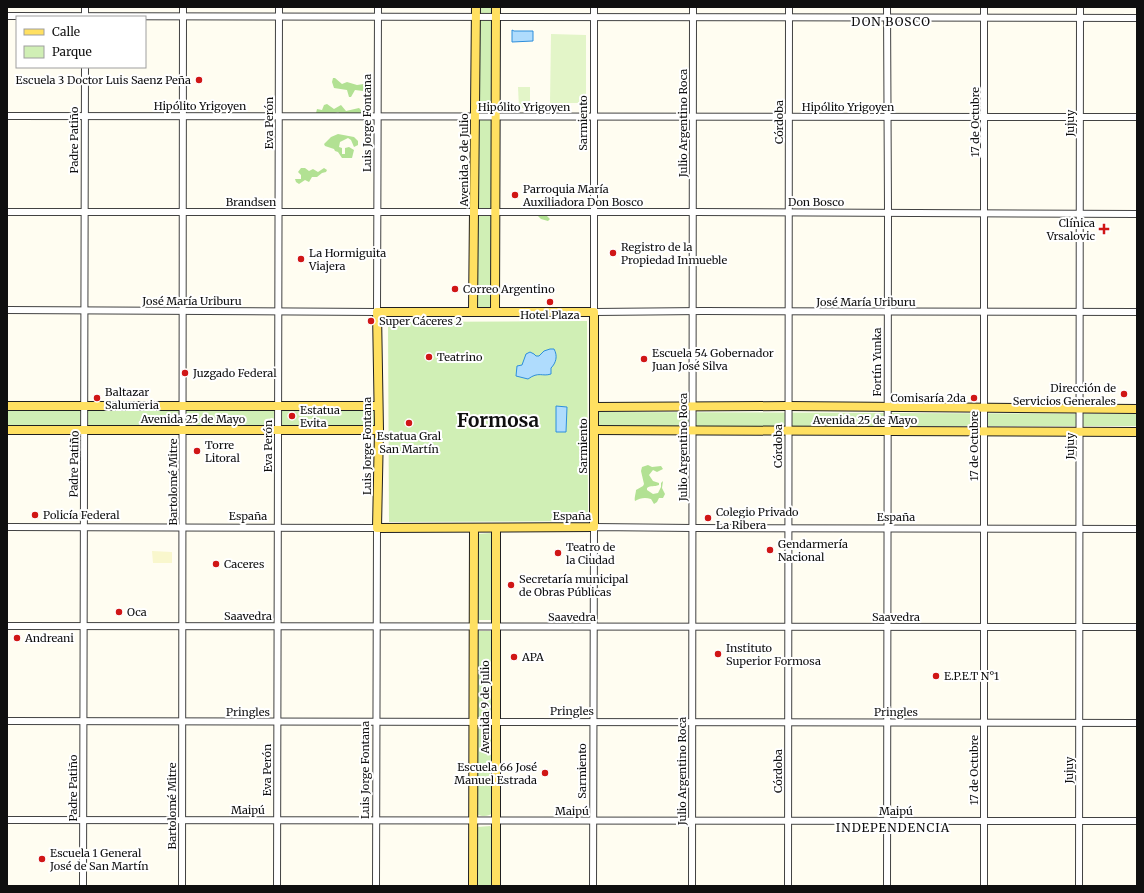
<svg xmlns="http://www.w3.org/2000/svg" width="1144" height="893" viewBox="0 0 1144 893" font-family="Merriweather,serif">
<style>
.farmland{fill:#f9f7cd}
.green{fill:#d0efb5}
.forest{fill:#b2e193}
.pitch{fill:#e3f5c8}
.water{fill:#afdcfd;stroke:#2d8edc}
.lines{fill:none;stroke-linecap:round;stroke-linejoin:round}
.minor-casing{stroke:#424242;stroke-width:8}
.major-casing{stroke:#202020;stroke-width:10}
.minor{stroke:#fff;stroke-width:6}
.major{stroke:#ffe061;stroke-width:8}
.poi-dot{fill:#d01616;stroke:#fff;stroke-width:1.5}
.labels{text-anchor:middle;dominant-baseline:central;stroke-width:4;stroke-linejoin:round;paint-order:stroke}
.poi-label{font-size:11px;fill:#0f0f0f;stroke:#fff;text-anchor:start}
.street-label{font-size:11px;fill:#0f0f0f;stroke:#fff}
.neighbourhood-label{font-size:12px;letter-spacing:1px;fill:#0f0f0f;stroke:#fff}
.town-label{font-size:19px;font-weight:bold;fill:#0f0f0f;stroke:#fff}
</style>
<rect width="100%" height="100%" fill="#fffdf1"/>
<polygon class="farmland" points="152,551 172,552 172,563 153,563"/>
<g class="green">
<polygon points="478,7 493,7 492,307 477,307"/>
<polygon points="587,321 588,521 389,522 388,322"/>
<polygon points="374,410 374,425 7,425 7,411"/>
<polygon points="599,412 1137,414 1137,426 599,426"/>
<polygon points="491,533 493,535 492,620 477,620 476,538 478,534"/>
<path d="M478,631H490L493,632L494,715C490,720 482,719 476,717V635Z"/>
<path d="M490,728L492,730L494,812C489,817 482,817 476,814L477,729Z"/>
<polygon points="490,826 492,828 494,886 475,886 477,827"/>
</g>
<g class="forest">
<polygon points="333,78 335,78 342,84 347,82 357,85 364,84 370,86 369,88 363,91 355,90 351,97 349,97 347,90 334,88 332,82"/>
<polygon points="327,104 334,109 341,105 346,111 359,108 362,111 360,114 345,117 338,112 335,113 334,116 318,115 316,113 317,109 322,110 324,105"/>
<polygon points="338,134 354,137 358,141 358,145 354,147 351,140 348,138 340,142 339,147 342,148 342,154 345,154 345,148 349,147 354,150 352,158 342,158 338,152 335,151 334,149 325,146 324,144 331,137"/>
<polygon points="301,168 305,168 309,171 313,169 318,172 324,168 327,170 326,172 322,173 317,177 312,177 309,182 305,180 299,184 296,182 295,179 301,179 301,175 298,172"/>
<path d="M561,199C565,199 581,203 584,205V208L588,210V215L548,214L547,216L550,219L548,221L541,219L538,216L531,211L530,209L538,205L553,208Z"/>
<path d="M648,465L652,467L661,466L663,469L657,472L653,470L649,475L653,481L659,483V485C654,487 651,485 647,488V490L653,494L658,493L661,487V483L663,481L662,488L665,494L663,498H659L657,502L654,504L651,499C645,497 640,498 635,501C634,498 636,493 636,490L643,486L644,484L641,471L642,467Z"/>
</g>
<g class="pitch">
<polygon points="551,34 586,35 586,103 550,103"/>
<polygon points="518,87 530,87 530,108 519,108"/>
</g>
<g class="water">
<polygon points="512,30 514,31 533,31 533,41 512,42"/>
<path d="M550,349H554C558,356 556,363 551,368V374C542,377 539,371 528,379L516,376L517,366L522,365L526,354L530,352L534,354L536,356H539L544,351Z"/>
<polygon points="556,406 567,407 566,432 556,432"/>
</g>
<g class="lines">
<g class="minor-casing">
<g id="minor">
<polyline points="594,7 594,312 703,311 1137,312"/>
<polyline points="984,7 984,886"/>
<polyline points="7,16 1137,18"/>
<polyline points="85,17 85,7"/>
<polyline points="7,116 1137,117"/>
<polyline points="7,212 694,212 1137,214"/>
<polyline points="7,310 377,312 378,7"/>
<polyline points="7,527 377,528 376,886"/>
<polyline points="7,626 1137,627"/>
<polyline points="7,721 1137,723"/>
<polyline points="7,820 1137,821"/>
<polyline points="83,886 85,67"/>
<polyline points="182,886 183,7"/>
<polyline points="277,886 279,7"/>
<polyline points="593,886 594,527 693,528 1137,529"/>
<polyline points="692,886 693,7"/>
<polyline points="788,886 789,7"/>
<polyline points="887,886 888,212 887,7"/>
<polyline points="1079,886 1080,7"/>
</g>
</g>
<g class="major-casing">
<g id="major">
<polygon points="377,312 594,312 594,527 377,528 379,430"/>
<polyline points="473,312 476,7"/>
<polyline points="495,312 496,7"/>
<polyline points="7,406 378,406"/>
<polyline points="594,407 788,406 1137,409"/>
<polyline points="7,430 379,430"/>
<polyline points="594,430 1137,432"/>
<polyline points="473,886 474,528"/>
<polyline points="496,886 496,528"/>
</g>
</g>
<use href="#minor" class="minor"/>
<use href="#major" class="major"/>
</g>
<g class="poi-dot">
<circle cx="199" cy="80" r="4"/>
<circle cx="515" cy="195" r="4"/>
<path d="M1102 223h4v4h4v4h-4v4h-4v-4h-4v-4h4z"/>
<circle cx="613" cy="253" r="4"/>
<circle cx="301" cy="259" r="4"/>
<circle cx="455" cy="289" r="4"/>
<circle cx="550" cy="302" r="4"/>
<circle cx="371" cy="321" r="4"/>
<circle cx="429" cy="357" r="4"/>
<circle cx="644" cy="359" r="4"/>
<circle cx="185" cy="373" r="4"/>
<circle cx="1124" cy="394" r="4"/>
<circle cx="97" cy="398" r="4"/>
<circle cx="974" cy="398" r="4"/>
<circle cx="292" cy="416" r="4"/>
<circle cx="409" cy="423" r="4"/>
<circle cx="197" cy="451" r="4"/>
<circle cx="35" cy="515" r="4"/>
<circle cx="708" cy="518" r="4"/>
<circle cx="770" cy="550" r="4"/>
<circle cx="558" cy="553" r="4"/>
<circle cx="216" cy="564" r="4"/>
<circle cx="511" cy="585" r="4"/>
<circle cx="119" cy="612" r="4"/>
<circle cx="17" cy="638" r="4"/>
<circle cx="718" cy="654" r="4"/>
<circle cx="514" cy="657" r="4"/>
<circle cx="936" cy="676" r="4"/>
<circle cx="545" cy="773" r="4"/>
<circle cx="42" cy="859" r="4"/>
</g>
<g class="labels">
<g class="poi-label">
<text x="191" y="80" text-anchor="end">Escuela 3 Doctor Luis Saenz Peña</text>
<text x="523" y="189">Parroquia María<tspan x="523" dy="13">Auxiliadora Don Bosco</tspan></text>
<text x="1095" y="223" text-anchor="end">Clínica<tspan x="1095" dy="13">Vrsalovic</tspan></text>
<text x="621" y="247">Registro de la<tspan x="621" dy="13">Propiedad Inmueble</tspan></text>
<text x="309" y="253">La Hormiguita<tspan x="309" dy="13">Viajera</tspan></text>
<text x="463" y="289">Correo Argentino</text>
<text x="550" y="315" text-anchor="middle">Hotel Plaza</text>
<text x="379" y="321">Super Cáceres 2</text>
<text x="652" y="353">Escuela 54 Gobernador<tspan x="652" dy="13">Juan José Silva</tspan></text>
<text x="437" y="357">Teatrino</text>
<text x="193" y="373">Juzgado Federal</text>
<text x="1116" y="388" text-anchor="end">Dirección de<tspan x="1116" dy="13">Servicios Generales</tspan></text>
<text x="105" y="392">Baltazar<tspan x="105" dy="13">Salumeria</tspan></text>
<text x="966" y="398" text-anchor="end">Comisaría 2da</text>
<text x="300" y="410">Estatua<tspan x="300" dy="13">Evita</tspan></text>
<text x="409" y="436" text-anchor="middle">Estatua Gral<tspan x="409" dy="13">San Martín</tspan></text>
<text x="205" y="445">Torre<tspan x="205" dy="13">Litoral</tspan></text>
<text x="716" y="512">Colegio Privado<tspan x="716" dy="13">La Ribera</tspan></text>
<text x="43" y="515">Policía Federal</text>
<text x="778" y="544">Gendarmería<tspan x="778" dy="13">Nacional</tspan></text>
<text x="566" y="547">Teatro de<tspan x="566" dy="13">la Ciudad</tspan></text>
<text x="224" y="564">Caceres</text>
<text x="519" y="579">Secretaría municipal<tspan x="519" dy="13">de Obras Públicas</tspan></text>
<text x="127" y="612">Oca</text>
<text x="25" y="638">Andreani</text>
<text x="726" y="648">Instituto<tspan x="726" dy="13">Superior Formosa</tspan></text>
<text x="522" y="657">APA</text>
<text x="944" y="676">E.P.E.T N°1</text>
<text x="537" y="767" text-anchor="end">Escuela 66 José<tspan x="537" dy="13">Manuel Estrada</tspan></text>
<text x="50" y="853">Escuela 1 General<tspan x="50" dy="13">José de San Martín</tspan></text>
</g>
<g class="street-label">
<text x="200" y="106">Hipólito Yrigoyen</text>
<text x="524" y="107">Hipólito Yrigoyen</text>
<text x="848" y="107">Hipólito Yrigoyen</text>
<text transform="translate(779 122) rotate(-90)">Córdoba</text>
<text transform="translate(975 122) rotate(-90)">17 de Octubre</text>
<text transform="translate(269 123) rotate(-90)">Eva Perón</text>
<text transform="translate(367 123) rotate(-90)">Luis Jorge Fontana</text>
<text transform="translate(583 123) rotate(-90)">Sarmiento</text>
<text transform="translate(683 123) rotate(-90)">Julio Argentino Roca</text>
<text transform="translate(1070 123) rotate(-90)">Jujuy</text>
<text transform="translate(74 140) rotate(-90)">Padre Patiño</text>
<text transform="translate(464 160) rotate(-90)">Avenida 9 de Julio</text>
<text x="251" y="202">Brandsen</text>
<text x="816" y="202">Don Bosco</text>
<text x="192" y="301">José María Uriburu</text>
<text x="866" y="302">José María Uriburu</text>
<text transform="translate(877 362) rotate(-90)">Fortín Yunka</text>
<text x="193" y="419">Avenida 25 de Mayo</text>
<text x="865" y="420">Avenida 25 de Mayo</text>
<text transform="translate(268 446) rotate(-90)">Eva Perón</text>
<text transform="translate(367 446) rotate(-90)">Luis Jorge Fontana</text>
<text transform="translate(583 446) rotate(-90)">Sarmiento</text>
<text transform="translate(778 446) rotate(-90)">Córdoba</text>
<text transform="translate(974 446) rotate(-90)">17 de Octubre</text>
<text transform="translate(1070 446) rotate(-90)">Jujuy</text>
<text transform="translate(683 447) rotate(-90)">Julio Argentino Roca</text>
<text transform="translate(74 464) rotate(-89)">Padre Patiño</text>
<text transform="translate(173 482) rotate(-90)">Bartolomé Mitre</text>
<text x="248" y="516">España</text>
<text x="572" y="516">España</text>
<text x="896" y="517">España</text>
<text x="248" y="616">Saavedra</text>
<text x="572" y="617">Saavedra</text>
<text x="896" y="617">Saavedra</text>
<text transform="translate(485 707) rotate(-90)">Avenida 9 de Julio</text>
<text x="572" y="711">Pringles</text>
<text x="248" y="712">Pringles</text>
<text x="896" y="712">Pringles</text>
<text transform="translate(267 770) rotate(-90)">Eva Perón</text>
<text transform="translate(365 770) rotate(-90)">Luis Jorge Fontana</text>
<text transform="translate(974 770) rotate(-90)">17 de Octubre</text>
<text transform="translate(1069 770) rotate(-90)">Jujuy</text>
<text transform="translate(582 771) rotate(-90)">Sarmiento</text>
<text transform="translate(682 771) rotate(-90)">Julio Argentino Roca</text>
<text transform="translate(778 771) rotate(-90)">Córdoba</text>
<text transform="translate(73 788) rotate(-90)">Padre Patiño</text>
<text transform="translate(172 806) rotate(-90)">Bartolomé Mitre</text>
<text x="248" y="810">Maipú</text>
<text x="572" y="811">Maipú</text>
<text x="896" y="811">Maipú</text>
</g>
<g class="neighbourhood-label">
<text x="891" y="21">DON BOSCO</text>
<text x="893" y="827">INDEPENDENCIA</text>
</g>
<g class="town-label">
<text x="498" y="420">Formosa</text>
</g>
</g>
<rect width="1144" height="893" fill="none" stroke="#0f0f0f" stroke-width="16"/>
<rect x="16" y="16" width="130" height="52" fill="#ffffff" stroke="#9f9f9f"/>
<rect x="24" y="29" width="20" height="6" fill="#ffe061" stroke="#9f9f9f"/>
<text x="52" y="36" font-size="12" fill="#0f0f0f">Calle</text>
<rect x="24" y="46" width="20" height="12" fill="#d0efb5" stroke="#9f9f9f"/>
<text x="52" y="56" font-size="12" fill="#0f0f0f">Parque</text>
</svg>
